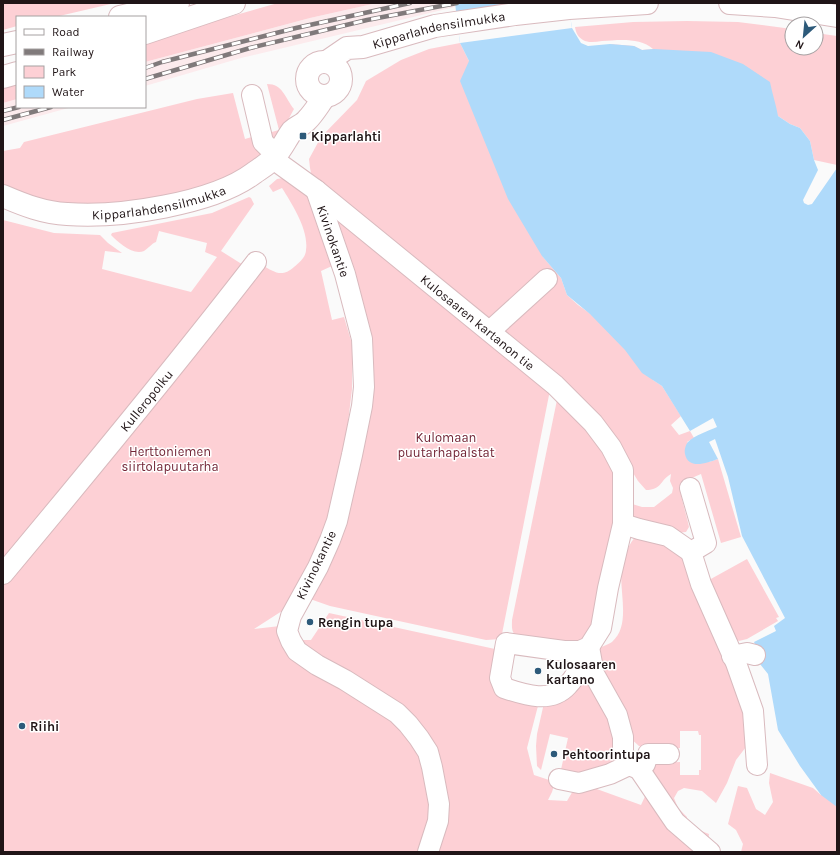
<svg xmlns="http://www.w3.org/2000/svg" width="840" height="855" viewBox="0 0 840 855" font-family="Karla,sans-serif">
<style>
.built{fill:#fcebed}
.green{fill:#fdd0d5}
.water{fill:#afdafa}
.pier{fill:#fafafa}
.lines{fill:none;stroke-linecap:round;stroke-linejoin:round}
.minor-casing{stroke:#d9babe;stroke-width:22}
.major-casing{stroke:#d9babe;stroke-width:24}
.highway-casing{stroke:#d9babe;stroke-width:24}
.minor{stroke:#fff;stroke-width:20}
.major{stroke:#fff;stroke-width:22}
.highway{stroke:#fff;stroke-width:22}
.rail-casing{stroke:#807a7b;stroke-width:4.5}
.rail{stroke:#fff;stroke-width:3;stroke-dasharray:9;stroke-linecap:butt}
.poi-dot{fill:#2d5a7a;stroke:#fff;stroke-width:1.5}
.labels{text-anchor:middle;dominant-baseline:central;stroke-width:3;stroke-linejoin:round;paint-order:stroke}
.street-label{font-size:13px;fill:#201517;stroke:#fff}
.poi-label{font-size:13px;font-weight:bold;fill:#201517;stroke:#fff;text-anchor:start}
.park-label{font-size:13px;fill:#722536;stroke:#fff}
</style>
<rect width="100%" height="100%" fill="#fafafa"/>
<g class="built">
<polygon points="377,3 455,3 455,7 241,58 145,86 145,62 310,18"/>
<polygon points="17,99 17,107 72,107 3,126 3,103"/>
</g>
<g class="green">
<polygon points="3,3 115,3 55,17 17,17 17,26 3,30"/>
<polygon points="278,3 377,3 310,18 145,62 145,41"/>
<path d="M687,21L738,22L792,29V48H816V33L837,36V165L814,160L810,141L800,128L790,124L778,116L610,44L634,46L642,50L653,49C640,37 618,40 602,41C595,42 588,43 583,40C578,37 576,33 575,27L633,22Z"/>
<path d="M460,43L469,61L543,257L561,278L567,295L578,305L660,363L653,380L662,386L681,416L671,425L679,435L690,431L694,438L687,442L709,462L718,459L741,537L721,543L701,474L680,483C680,498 686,512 689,527L686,532L675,533L629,522V503L642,507H654L672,493L673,488L670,481L671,474C660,480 662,490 646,490L638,481L621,453L312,178L310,168L309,159L321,137L357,100L366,81L401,60L429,49Z"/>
<polygon points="17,82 17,99 3,103 3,86"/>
<path d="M267,84C283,84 285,98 294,109L275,144L268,133L279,130Z"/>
<polygon points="233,93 245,139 255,136 266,155 214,184 148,200 85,205 59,204 35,199 3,186 3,151 20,148 24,142 197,99"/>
<path d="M283,178L309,193L332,266L321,271L332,320L344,317L352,344V389L347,431L330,511L320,540L296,592L282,611L254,629L280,626L283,640H311L329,613L495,649L494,690L539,702L527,748L534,775L555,782L552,792L548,800L567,801L574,789L594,788L641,805L648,790L697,852H3V220L54,233L100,235L108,243L122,253L105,251L102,269L191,292L217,257L205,252L207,243L159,231L156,242C151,244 149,248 144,251C133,256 118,242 111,235L112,233L212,213L249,197L251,198L254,204L221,251L256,273L262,265C274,272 282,278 294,267C299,263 306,257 306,250C309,230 292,204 282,188L273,192L269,186L277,179Z"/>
<polygon points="326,201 550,390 501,639 486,640 330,606 310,599 370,402"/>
<path d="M558,395L582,417L617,476L613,529L590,631L582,645L516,636C511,631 512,626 512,620Z"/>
<path d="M637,535C646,536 656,537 664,541C686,550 701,593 707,614L705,619L724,661L740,690L748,713L749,743L736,760L727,783L716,803L702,791L684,788L678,791L674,798L678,808L687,817L686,825L709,834L708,843C687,837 662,800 651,782C650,774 651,769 657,763L680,762V775H699V770H701V735H699L698,731H680V748L653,750L645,749L639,746L628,736L619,709L606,686L594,655L595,650C600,647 608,645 612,642C632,625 618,589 622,568C624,556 629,543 637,535Z"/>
<polygon points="747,559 779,617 776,618 778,621 747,639 739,641 735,639 709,580"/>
<polygon points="583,669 613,715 618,762 605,773 560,774 568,738 550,734 541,770 537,766 536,746 537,734 544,703"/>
<polygon points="770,773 813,788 821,795 837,794 837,852 741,852 743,844 736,830 728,824 738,786 747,788 756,809 765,815 773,802 769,783"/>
</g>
<path class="water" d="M455,3H568L572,28L581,43L588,46L610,44L634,46L642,50L654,49L711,52L743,64L770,82C772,93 776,104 778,116L790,124L800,128L810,141L814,160L818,170L803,200L804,203L808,205L812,204L837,168V807L821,795L800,766L778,730L768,674L760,664L756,662L757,649L754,642L776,631L774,626L785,618L742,536L728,477L715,439L709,442L718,459C707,463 688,470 685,454C684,450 686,444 688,442C695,435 708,431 717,427L713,418L690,431L662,386L642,373L625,350L590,314L567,295L561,278L542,256L508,199L460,81L469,61L460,43Z"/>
<polygon class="pier" points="568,3 572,28 460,43 456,12"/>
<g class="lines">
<g class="minor-casing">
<g id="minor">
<polyline points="252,95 263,142 276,155"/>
<path id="s1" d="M273,159L316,190L555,385L593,423L611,447L623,470V524L608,588L601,628L589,647L580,651H564L506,643L500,678L504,688C525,695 551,704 568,685C578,675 583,659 589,647"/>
<path id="s2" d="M316,190L345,274L362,339L364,387L362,406L352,455L337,521L330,540L318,567L291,616L287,631L291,641L297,651L317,665L345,680L397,713L408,724L419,738L428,752L432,767L439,804L438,821L428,852"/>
<polyline points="490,331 547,279"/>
<polyline points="690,488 706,543 691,552"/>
<polyline points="623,524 639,529 668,536 691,552"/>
<polyline points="691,552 701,584 736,663 753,711 757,765"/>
<path id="s3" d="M3,574C89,471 174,368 256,262"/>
<polyline points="589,647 594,674 617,715 623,737 623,753 629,765 639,769 645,764 648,754 669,754"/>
<polyline points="732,656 747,653 755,655"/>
<polyline points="639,769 675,822 710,852"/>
<polyline points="559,779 579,783 610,774 629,765"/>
</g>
</g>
<g class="major-casing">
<g id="major">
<polyline points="730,3 775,6 837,16"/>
<path id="s4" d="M328,61L347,48L363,47L435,26L515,14L569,8L647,3"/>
<circle cx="324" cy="79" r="17"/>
<path id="s5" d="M3,196C24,205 44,213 67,214C118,218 213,204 254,173C261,168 270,163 275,156C282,149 286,139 292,131C296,127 303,125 307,120C314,113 319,104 325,96"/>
</g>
</g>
<g class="highway-casing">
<g id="highway">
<polyline points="120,17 178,3"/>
<polyline points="145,33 234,3"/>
<polyline points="3,45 17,42"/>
<polyline points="3,77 17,73"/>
</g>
</g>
<use href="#minor" class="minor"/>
<use href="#major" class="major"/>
<use href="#highway" class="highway"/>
<g class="rail-casing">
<g id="rail">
<polyline points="145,68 162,62 296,28 410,3"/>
<polyline points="145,79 250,48 367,20 457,3"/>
<polyline points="3,111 19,107"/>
<polyline points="3,120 51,107"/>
</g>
</g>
<use href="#rail" class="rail"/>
</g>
<g class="poi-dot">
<rect x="299" y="132" width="8" height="8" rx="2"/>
<circle cx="310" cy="622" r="4"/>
<circle cx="538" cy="671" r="4"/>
<circle cx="22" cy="726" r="4"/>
<circle cx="554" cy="754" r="4"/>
</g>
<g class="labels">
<g class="street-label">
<text stroke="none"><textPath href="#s4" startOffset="117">Kipparlahdensilmukka</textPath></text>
<text stroke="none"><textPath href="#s5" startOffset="160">Kipparlahdensilmukka</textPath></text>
<text stroke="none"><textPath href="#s2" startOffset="54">Kivinokantie</textPath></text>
<text stroke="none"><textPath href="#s1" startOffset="262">Kulosaaren kartanon tie</textPath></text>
<text stroke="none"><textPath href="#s3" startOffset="225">Kulleropolku</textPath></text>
<text transform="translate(316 565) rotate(-64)">Kivinokantie</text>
</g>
<g class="poi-label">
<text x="311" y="136">Kipparlahti</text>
<text x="318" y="622">Rengin tupa</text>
<text x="546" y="664">Kulosaaren<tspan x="546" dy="15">kartano</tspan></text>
<text x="30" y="726">Riihi</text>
<text x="562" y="754">Pehtoorintupa</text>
</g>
<g class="park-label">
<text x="446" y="437">Kulomaan<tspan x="446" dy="15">puutarhapalstat</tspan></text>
<text x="170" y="451">Herttoniemen<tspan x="170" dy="15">siirtolapuutarha</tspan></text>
</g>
</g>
<rect width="840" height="855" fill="none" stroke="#201517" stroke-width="8"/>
<rect x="16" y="16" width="130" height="92" fill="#ffffff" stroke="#a6a1a2"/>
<rect x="24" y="29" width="20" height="6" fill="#ffffff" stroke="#a6a1a2"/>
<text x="52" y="36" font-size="12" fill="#201517">Road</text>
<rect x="24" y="49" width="20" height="6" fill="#807a7b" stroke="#a6a1a2"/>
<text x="52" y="56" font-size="12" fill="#201517">Railway</text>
<rect x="24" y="66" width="20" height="12" fill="#fdd0d5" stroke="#a6a1a2"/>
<text x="52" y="76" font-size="12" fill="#201517">Park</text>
<rect x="24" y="86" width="20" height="12" fill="#afdafa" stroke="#a6a1a2"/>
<text x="52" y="96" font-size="12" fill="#201517">Water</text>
<g transform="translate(804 36) rotate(207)"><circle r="19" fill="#ffffff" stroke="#a6a1a2"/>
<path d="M0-3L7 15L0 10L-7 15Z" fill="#2d5a7a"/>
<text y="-6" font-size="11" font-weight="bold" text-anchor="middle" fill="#201517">N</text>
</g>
</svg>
